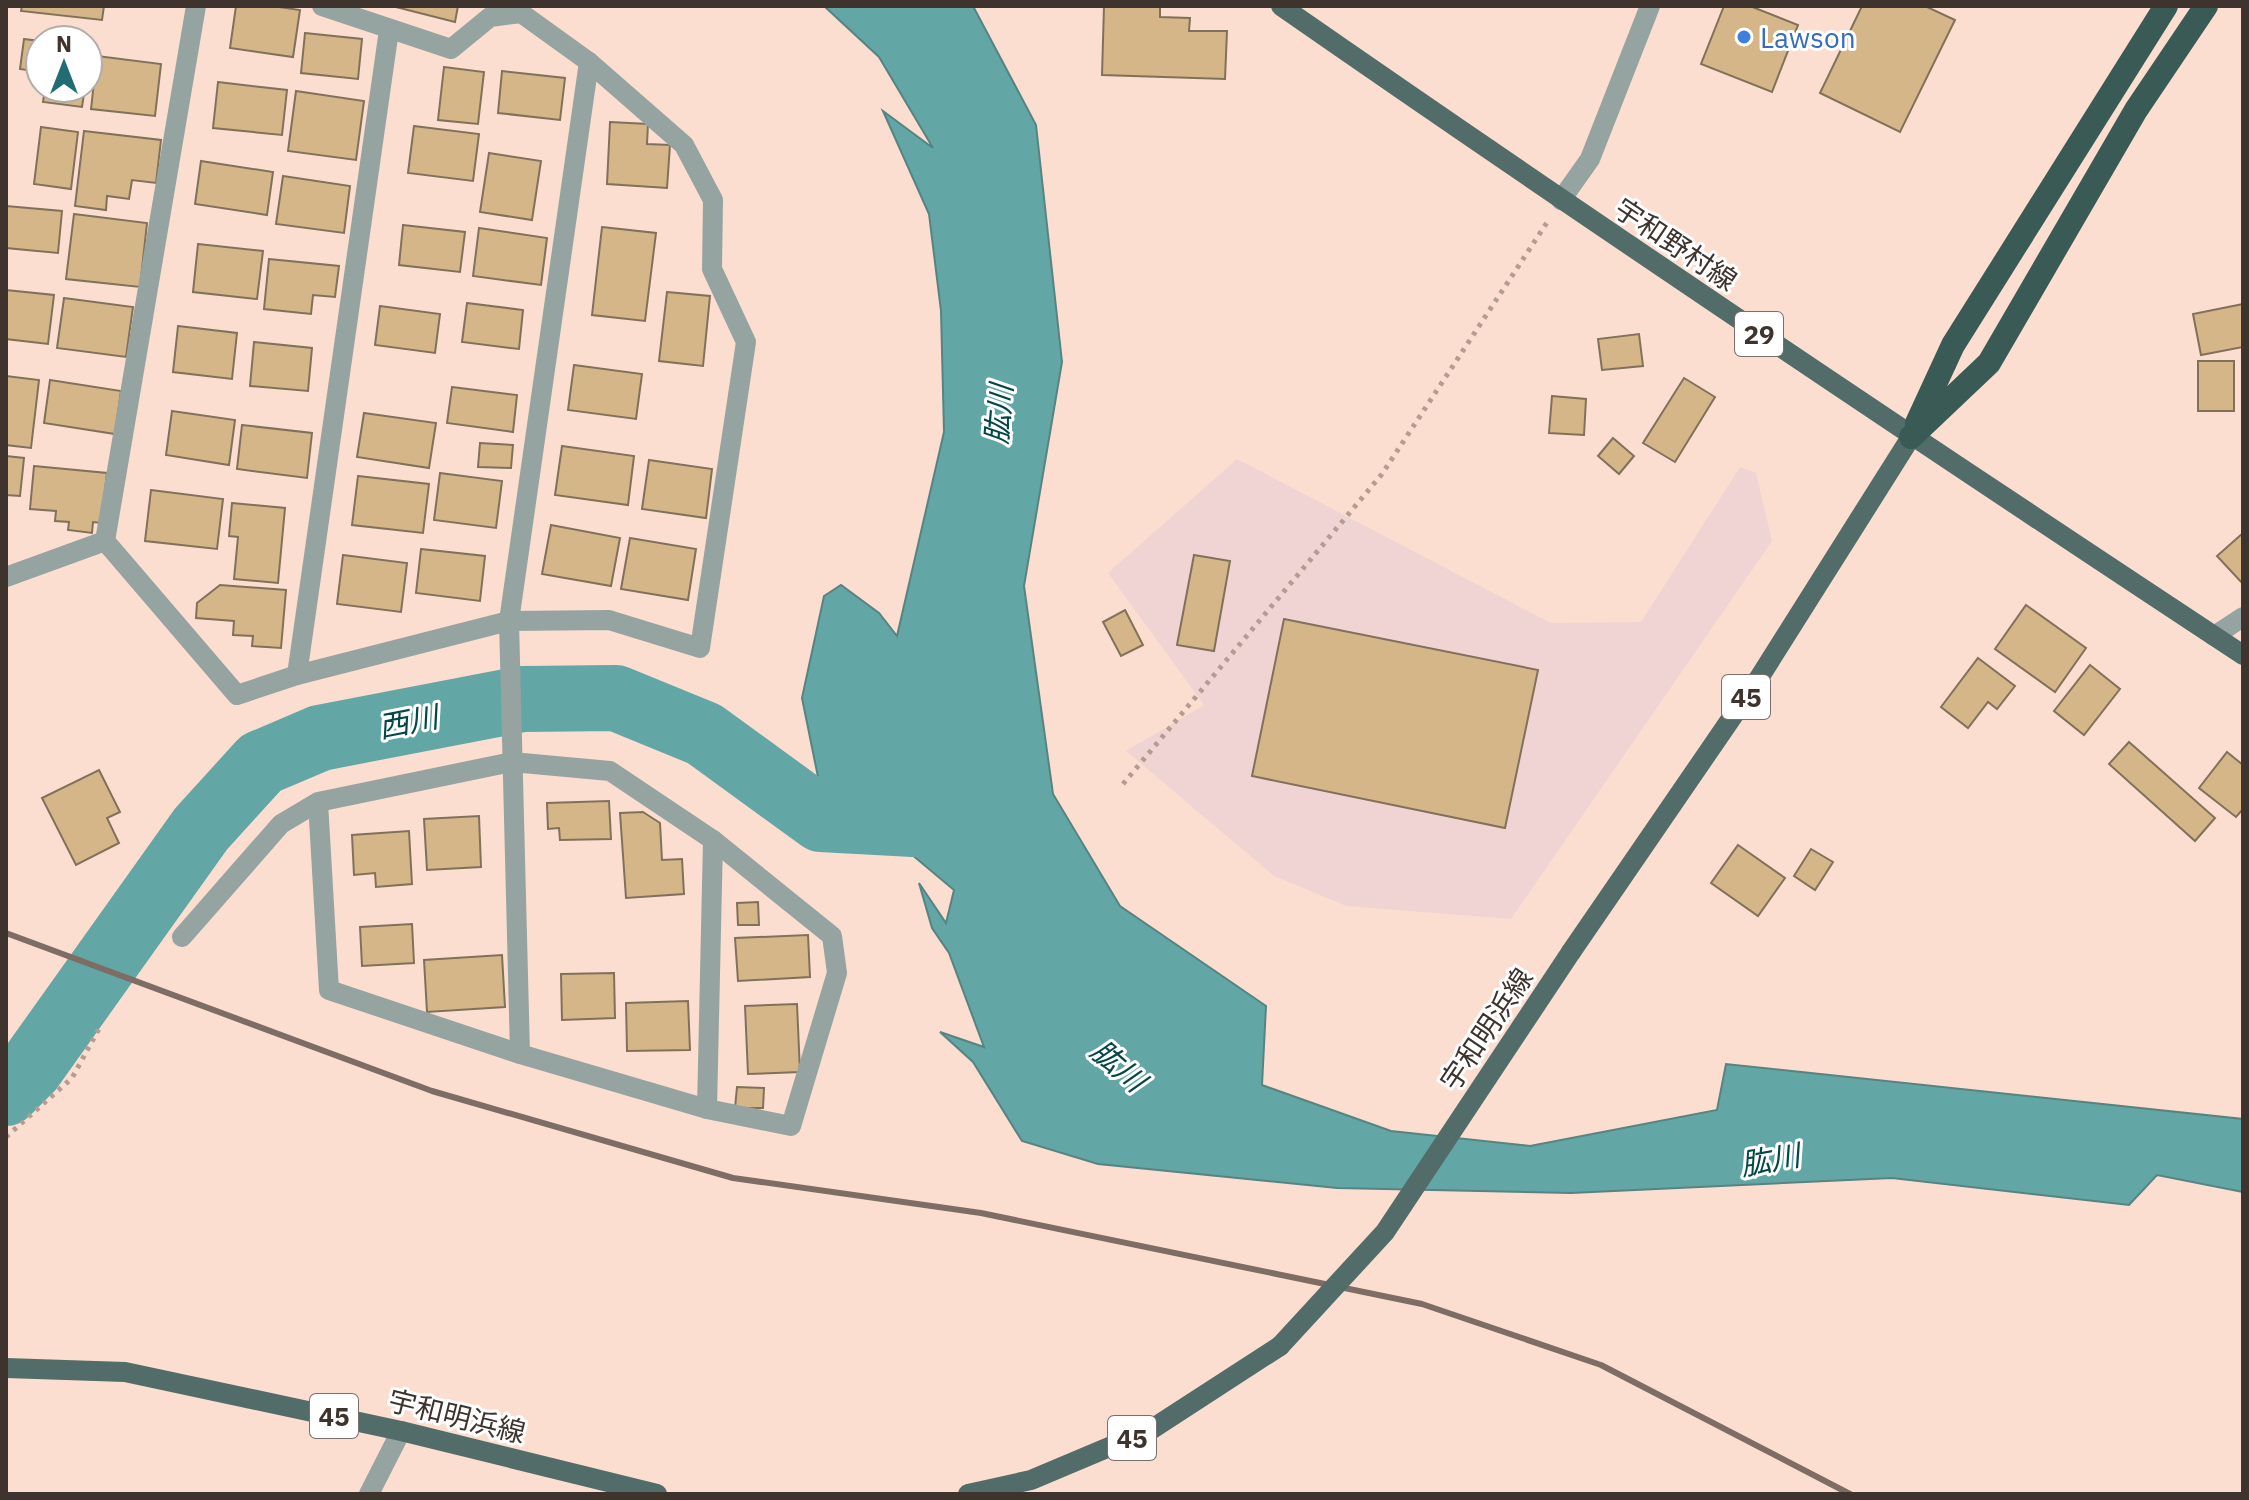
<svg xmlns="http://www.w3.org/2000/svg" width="2249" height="1500" viewBox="0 0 2249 1500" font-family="'IBM Plex Sans','Noto Sans JP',sans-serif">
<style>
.industrial{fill:#efd4d3}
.water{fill:#62a6a6;stroke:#578482;stroke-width:2}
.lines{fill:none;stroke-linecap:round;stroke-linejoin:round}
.river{stroke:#62a6a6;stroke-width:66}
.building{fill:#d5b689;stroke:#81715b;stroke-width:2}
.path{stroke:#b39c92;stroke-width:5;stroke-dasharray:4 6;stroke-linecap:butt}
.minor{stroke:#95a4a1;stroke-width:20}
.primary{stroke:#526d69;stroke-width:20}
.motorway{stroke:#3a5a55;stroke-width:24}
.rail{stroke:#7e6d64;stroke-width:6}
.primary-bridge{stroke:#526d69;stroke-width:20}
.shop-dot{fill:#3f7fe0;stroke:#fff;stroke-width:3}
.labels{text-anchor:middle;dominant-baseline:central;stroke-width:6;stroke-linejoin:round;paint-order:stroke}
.shield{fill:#fff;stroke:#78706c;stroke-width:2}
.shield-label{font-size:26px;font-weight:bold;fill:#3e332d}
.shop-label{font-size:28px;fill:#366cbe;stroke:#fff;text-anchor:start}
.street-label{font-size:28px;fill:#3e332d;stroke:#fff}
.water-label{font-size:30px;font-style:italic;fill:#054748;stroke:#fff}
</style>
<rect width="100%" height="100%" fill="#fcded0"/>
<polygon class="industrial" points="1237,459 1551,623 1641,622 1740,467 1756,473 1772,541 1511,919 1346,906 1274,876 1126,751 1204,705 1108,573"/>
<polygon class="water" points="824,6 973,6 1036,125 1062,362 1024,586 1053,794 1120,906 1266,1006 1262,1085 1391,1131 1530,1146 1717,1110 1726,1064 2243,1119 2243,1192 2157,1175 2129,1205 1892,1178 1571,1193 1337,1188 1098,1164 1022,1141 973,1062 940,1032 984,1047 949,953 932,928 919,883 946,923 954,890 892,838 848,832 818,777 802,698 824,596 841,585 879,613 897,636 944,432 941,311 929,214 883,111 933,148 879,57"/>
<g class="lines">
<polyline class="river" points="6,1093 30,1069 201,829 261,763 320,738 522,699 616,698 704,734 821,819 932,825"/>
</g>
<g class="building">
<polygon points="22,6 104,6 102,20 21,11"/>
<polygon points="236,6 272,6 300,10 293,57 230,48"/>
<polygon points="392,6 458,6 455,22"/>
<polygon points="1104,6 1160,6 1160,17 1190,18 1189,31 1227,31 1225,79 1102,75"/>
<polygon points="1724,6 1750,6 1798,25 1772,92 1701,64"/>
<polygon points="1862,6 1925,6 1955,20 1900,132 1820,93"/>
<polygon points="305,33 362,39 358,79 301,73"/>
<polygon points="24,39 40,41 40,72 20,69"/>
<polygon points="97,56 161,64 155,116 91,109"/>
<polygon points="444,67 484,72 478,124 438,120"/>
<polygon points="502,71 565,78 560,120 498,113"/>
<polygon points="218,82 287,90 282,135 213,128"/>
<polygon points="45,88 85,88 82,107 43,102"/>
<polygon points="296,91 364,101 356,160 288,151"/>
<polygon points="610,122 648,124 647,144 670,145 667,188 607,184"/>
<polygon points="414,126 479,134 473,181 408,173"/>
<polygon points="41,127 78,132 71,189 34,184"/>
<polygon points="84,131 161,140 156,183 132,180 129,199 107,196 106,210 75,206"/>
<polygon points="489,153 541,161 532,220 480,212"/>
<polygon points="201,161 273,172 267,215 195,204"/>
<polygon points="283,176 350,186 344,233 276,224"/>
<polygon points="6,206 62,211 58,253 6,248"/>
<polygon points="74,214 147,223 140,287 66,279"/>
<polygon points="403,225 465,232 460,272 399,265"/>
<polygon points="602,227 656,233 645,321 592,315"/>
<polygon points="479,228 547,238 541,285 473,276"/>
<polygon points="198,244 263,251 257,299 193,292"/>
<polygon points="269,259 339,266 335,297 313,295 311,314 264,309"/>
<polygon points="6,290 54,295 48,344 6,339"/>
<polygon points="667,292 710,296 703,366 659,361"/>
<polygon points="64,298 133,307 126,357 57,348"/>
<polygon points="467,303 523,310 519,349 462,342"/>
<polygon points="2243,304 2243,347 2201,355 2193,314"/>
<polygon points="380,306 440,314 435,353 375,345"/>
<polygon points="178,326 237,333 232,379 173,372"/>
<polygon points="1639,334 1643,366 1602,370 1598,339"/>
<polygon points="254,342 312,348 308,391 250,386"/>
<rect x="2198" y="361" width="36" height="50"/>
<polygon points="574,365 642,374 636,419 568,410"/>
<polygon points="6,376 39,380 31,448 6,445"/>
<polygon points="1684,378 1715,397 1675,462 1643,443"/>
<polygon points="50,380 121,391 115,434 44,423"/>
<polygon points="452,387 517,395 513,432 447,423"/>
<polygon points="1552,396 1586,399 1584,435 1549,433"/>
<polygon points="172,411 235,420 229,465 166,455"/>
<polygon points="364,413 436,423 429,468 357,457"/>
<polygon points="242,425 312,433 307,478 237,469"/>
<polygon points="1613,438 1634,456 1619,474 1598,456"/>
<polygon points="480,443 513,445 511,468 478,467"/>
<polygon points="562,446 634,456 628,505 555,495"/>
<polygon points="6,456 24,458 20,496 6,495"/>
<polygon points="649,460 712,469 706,518 642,509"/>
<polygon points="34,466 107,473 101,523 93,522 92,533 68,530 69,522 55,521 56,511 30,509"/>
<polygon points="440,473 502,481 496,528 434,520"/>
<polygon points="358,476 429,484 423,533 352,525"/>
<polygon points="151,490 223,499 217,549 145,541"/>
<polygon points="232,503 285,508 278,583 234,579 238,537 229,536"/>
<polygon points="551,525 620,538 611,586 542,574"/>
<polygon points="2243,533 2243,584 2217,556"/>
<polygon points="630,538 696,549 688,600 621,589"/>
<polygon points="421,549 485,556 480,601 416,593"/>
<polygon points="343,555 407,563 401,612 337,604"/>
<polygon points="1194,555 1230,561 1214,651 1177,645"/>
<polygon points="220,585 286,590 281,648 252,646 253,636 233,635 234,621 196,618 197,603"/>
<polygon points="2026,605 2086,648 2055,692 1995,649"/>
<polygon points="1125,610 1143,645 1121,656 1103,622"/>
<polygon points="1284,619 1538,670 1505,828 1252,776"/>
<polygon points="1978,658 2015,686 1997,709 1988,702 1968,728 1941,707"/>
<polygon points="2090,665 2120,689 2084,735 2054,711"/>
<polygon points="2129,742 2215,818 2195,841 2109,764"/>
<polygon points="2227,752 2243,765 2243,809 2236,817 2199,788"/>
<polygon points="99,770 120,812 107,818 119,843 76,865 42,798"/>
<polygon points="609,801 611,839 560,840 559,828 548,829 547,803"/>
<polygon points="643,812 660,823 662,860 682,859 684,894 626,898 620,813"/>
<polygon points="479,816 481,867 427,870 424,819"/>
<polygon points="409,831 412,884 376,887 375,873 354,875 352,835"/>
<polygon points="1738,845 1785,878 1758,916 1711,883"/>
<polygon points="1811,849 1833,862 1815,890 1794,876"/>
<polygon points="758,902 759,925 738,925 737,903"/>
<polygon points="412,924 414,963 362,966 360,927"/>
<polygon points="808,935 810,977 738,981 735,938"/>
<polygon points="502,955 505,1007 427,1012 424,960"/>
<polygon points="614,973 615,1018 562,1020 561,974"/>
<polygon points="688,1001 690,1050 627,1051 626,1003"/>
<polygon points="797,1004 800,1072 748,1074 745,1006"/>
<polygon points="737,1087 764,1088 763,1108 735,1108"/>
</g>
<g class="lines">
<g class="path">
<polyline points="1123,784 1382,474 1548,221"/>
<polyline points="6,1137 72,1078 101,1025"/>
</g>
<g class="minor">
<polyline points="1561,200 1590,159 1650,6"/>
<polyline points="105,541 196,6"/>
<polyline points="6,577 105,541 237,695 297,675 509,621 609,620 700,648 746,342 712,269 713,200 684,145 589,62 521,13 490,17 451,49 322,6"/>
<polyline points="2214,636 2243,617"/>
<polyline points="297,675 389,30"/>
<polyline points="182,937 281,824 318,802 512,762 610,771 713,840 832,936 837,973 791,1126 707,1109 520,1054 329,990 318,802"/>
<polyline points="520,1054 509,621 589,62"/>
<polyline points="707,1109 713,840"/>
<polyline points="369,1494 401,1431"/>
</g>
<g class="primary">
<path d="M1281,6C1599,227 1920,442 2243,655"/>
<polyline points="1571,952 1759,678 1911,437"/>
<polyline points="6,1368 125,1372 401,1431 657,1494"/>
<polyline points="968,1494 1031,1480 1152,1429 1280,1346"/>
</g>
<g class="motorway">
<polyline points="1917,423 1953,345 2166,6"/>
<polyline points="1911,437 1989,363 2136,110 2206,6"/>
</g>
<polyline class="rail" points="6,933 432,1091 733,1178 981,1213 1422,1304 1601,1365 1850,1494"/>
<polyline class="primary-bridge" points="1280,1346 1385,1232 1571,952"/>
</g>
<circle class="shop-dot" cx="1744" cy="37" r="8"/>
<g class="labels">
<g class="shield">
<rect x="1735" y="312" width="48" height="44" rx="6"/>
<rect x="1722" y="675" width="48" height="44" rx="6"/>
<rect x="310" y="1394" width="48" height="44" rx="6"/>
<rect x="1108" y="1416" width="48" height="44" rx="6"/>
</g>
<g class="shield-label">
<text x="1759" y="334">29</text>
<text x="1746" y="697">45</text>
<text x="334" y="1416">45</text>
<text x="1132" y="1438">45</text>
</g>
<g class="shop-label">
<text x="1760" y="37">Lawson</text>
</g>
<g class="street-label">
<text transform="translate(1676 244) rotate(34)">宇和野村線</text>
<text transform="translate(1486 1029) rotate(-56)">宇和明浜線</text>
<text transform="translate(457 1416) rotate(14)">宇和明浜線</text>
</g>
<g class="water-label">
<text transform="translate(998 414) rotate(-85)">肱川</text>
<text transform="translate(408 721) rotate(-11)">西川</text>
<text transform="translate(1119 1065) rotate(41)">肱川</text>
<text transform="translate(1770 1159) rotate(-10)">肱川</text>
</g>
</g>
<rect width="2249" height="1500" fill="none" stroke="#3e332d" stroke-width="16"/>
<g transform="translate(64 64)"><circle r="38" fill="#ffffff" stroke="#b2adab" stroke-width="2"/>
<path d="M0-6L14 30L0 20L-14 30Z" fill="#226d73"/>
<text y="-12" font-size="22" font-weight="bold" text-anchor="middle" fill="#3e332d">N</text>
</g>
</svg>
